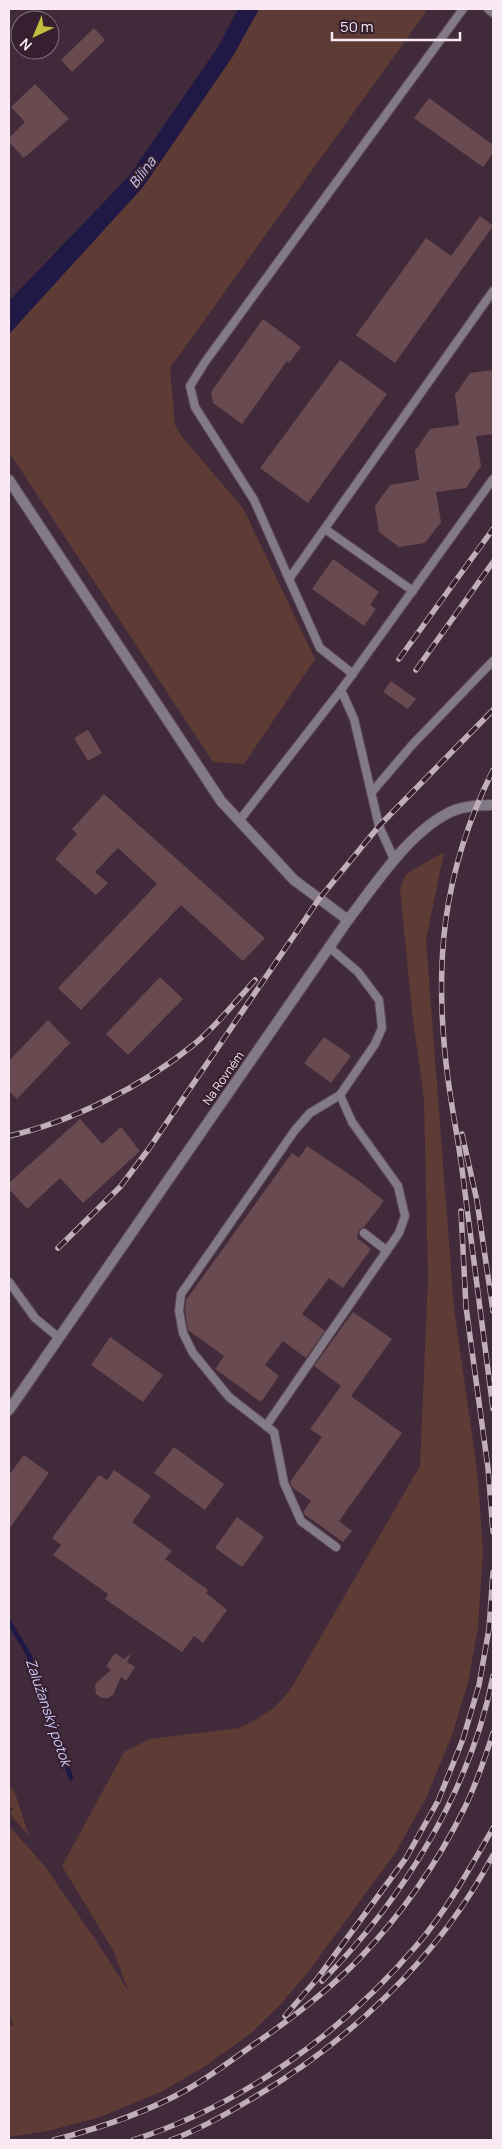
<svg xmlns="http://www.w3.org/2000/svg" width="502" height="2149" viewBox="0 0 502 2149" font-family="Manrope,sans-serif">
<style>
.green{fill:#5f3b35}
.water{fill:#201945}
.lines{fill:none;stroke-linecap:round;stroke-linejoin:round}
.stream{stroke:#201945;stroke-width:5}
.building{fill:#694a51}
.lane-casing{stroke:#5e4958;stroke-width:10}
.street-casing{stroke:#5e4958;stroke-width:12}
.lane{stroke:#827a86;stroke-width:8}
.street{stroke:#827a86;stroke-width:10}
.rail-casing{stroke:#c0aeba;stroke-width:5.5}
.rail{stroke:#362030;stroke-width:4;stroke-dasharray:11;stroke-linecap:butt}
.labels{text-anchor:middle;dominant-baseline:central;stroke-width:4;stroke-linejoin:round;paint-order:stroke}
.street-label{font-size:12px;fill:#f9e9f3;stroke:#362030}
.water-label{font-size:14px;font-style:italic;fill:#ceccfb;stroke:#362030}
</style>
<rect width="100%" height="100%" fill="#412a3a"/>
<g class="green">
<polygon points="259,9 428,9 170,368 175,425 182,437 243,508 315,659 244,764 213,762 9,452 9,334 143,187 233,56"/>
<polygon points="444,852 426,940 454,1308 477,1469 483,1551 478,1628 468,1683 452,1735 427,1796 396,1852 308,1972 281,2004 251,2033 204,2067 161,2092 100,2117 48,2131 9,2137 9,2026 13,2025 9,2013 9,1826 44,1865 97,1942 129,1992 114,1952 62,1866 124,1752 150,1739 239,1728 255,1720 275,1707 290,1690 420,1466 428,1279 424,1099 412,1012 400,889 406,874"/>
<polygon points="9,1785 15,1793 29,1836 9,1813 13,1809 9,1805"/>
</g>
<polygon class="water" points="238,9 259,9 233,56 143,187 9,334 9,301 129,176 218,47"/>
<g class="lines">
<polyline class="stream" points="9,1622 29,1655 71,1778"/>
</g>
<g class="building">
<polygon points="94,28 105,40 72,72 61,60"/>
<polygon points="35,84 69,119 24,158 9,142 9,138 25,122 11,107"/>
<polygon points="429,98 493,145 493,153 483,167 414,118"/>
<polygon points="480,216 493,226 395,363 356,335 426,238 451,256"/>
<polygon points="263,319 301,347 289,363 287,361 242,424 213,403 211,392"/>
<polygon points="340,360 387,394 308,503 260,468"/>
<polygon points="493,370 493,434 476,436 481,466 466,488 436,492 441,522 425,543 399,547 379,532 375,506 390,485 419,480 415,451 430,429 459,425 455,395 470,373"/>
<polygon points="333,559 379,592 370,605 376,609 364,626 312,589"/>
<polygon points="391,681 416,699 408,709 383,692"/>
<polygon points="88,730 102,753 88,761 74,738"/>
<polygon points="104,794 265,938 243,961 181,905 81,1010 58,988 157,884 118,848 95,872 108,883 96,895 55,859 77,834 72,829"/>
<polygon points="160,977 183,999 128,1055 106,1034"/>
<polygon points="48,1020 70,1043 17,1099 9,1091 9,1061"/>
<polygon points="324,1037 351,1056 331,1083 304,1063"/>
<polygon points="80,1119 102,1144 121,1127 140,1151 83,1203 60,1178 27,1209 9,1189 9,1183"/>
<polygon points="307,1146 359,1181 384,1201 364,1227 359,1230 357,1238 371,1249 343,1288 329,1278 302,1314 325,1331 306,1358 283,1341 265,1365 279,1376 261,1402 215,1369 224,1356 188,1330 185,1311 186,1300 292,1153 299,1158"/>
<polygon points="353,1312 392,1339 351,1396 402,1433 339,1521 352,1531 343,1542 304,1514 303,1512 311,1501 292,1487 290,1482 322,1437 310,1429 341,1386 314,1366"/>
<polygon points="110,1337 163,1375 143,1402 91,1365"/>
<polygon points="174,1447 224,1484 205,1510 154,1473"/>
<polygon points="24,1455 49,1473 9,1529 9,1475"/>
<polygon points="114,1470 151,1496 132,1522 172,1551 165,1559 208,1590 206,1593 227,1610 203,1643 194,1636 182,1652 105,1599 108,1594 53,1555 61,1545 52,1538 99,1475 107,1480"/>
<polygon points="237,1517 264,1537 242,1567 215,1548"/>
<polygon points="115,1653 124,1659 131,1654 127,1662 135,1667 126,1681 121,1677 113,1695 108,1698 102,1698 96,1694 95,1684 111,1670 106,1666"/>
</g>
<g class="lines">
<g class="lane-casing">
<g id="lane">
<polyline points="488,9 493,13"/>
<polyline points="325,529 413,591"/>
<polyline points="289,579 254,500 195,407 190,386 205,362 463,9"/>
<polyline points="353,674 320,648 289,579 493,291"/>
<polyline points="341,690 354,719 379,826 394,859"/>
<polyline points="372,792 412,745 493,661"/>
<polyline points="239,821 341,690 493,479"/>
<polyline points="329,947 358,972 379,1000 382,1028 375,1044 340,1095 310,1113 295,1130 181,1294 179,1311 183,1333 193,1353 229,1397 274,1432 284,1483 301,1521 336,1547"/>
<polyline points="364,1233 387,1251"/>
<polyline points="9,1282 35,1318 58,1337"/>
<polyline points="266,1426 399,1233 405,1216 398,1186 352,1122 340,1095"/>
</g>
</g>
<g class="street-casing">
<g id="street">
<polyline points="9,480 221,801 294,880 348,920"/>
<path d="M9,1410L348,920C375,885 412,827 455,810C466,806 481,805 493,805"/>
</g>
</g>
<use href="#lane" class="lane"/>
<use href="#street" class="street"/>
<g class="rail-casing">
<g id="rail">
<polyline points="399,659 493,529"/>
<polyline points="416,670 493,562"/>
<path d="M493,770C442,873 433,965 448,1079C452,1109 458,1139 462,1169C472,1249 483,1329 493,1409"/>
<polyline points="462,1134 477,1201 493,1311"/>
<path d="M9,1136C71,1122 143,1086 192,1046C215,1028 235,1002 255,980"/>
<polyline points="461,1211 466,1307 488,1468 493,1532"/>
<polyline points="58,1248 120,1187 148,1150 319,899 379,826 493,710"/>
<path d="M322,1981C403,1900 471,1789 493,1676"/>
<polyline points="285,2016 317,1979 406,1858 438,1801 463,1739 479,1685 489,1629 493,1572"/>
<path d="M54,2140C100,2128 146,2113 188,2089C211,2076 232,2060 253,2045C291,2019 327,1992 359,1959C401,1915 438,1862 465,1807C476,1784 485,1758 493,1733"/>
<path d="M133,2140C243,2105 342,2033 417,1945C447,1910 470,1868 493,1828"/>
<path d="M171,2140C198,2130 223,2116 248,2101C348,2043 439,1958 493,1855"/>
</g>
</g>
<use href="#rail" class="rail"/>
</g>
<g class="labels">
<g class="street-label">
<text transform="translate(223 1078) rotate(-55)">Na Rovném</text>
</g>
<g class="water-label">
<text transform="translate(142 172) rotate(-53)">Bílina</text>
<text transform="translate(49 1712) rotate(71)">Zalužanský potok</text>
</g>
</g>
<rect width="502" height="2149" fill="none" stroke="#f9e9f3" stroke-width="20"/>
<g transform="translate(35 35) rotate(224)"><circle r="24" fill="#362030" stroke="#84707e"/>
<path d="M0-4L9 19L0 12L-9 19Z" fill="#c2bd3f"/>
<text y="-8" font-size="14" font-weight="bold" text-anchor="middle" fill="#f9e9f3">N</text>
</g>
<path d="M332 32v8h128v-8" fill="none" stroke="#f9e9f3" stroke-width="2.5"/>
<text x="340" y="32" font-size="15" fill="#f9e9f3" stroke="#362030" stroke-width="4" paint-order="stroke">50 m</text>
</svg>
